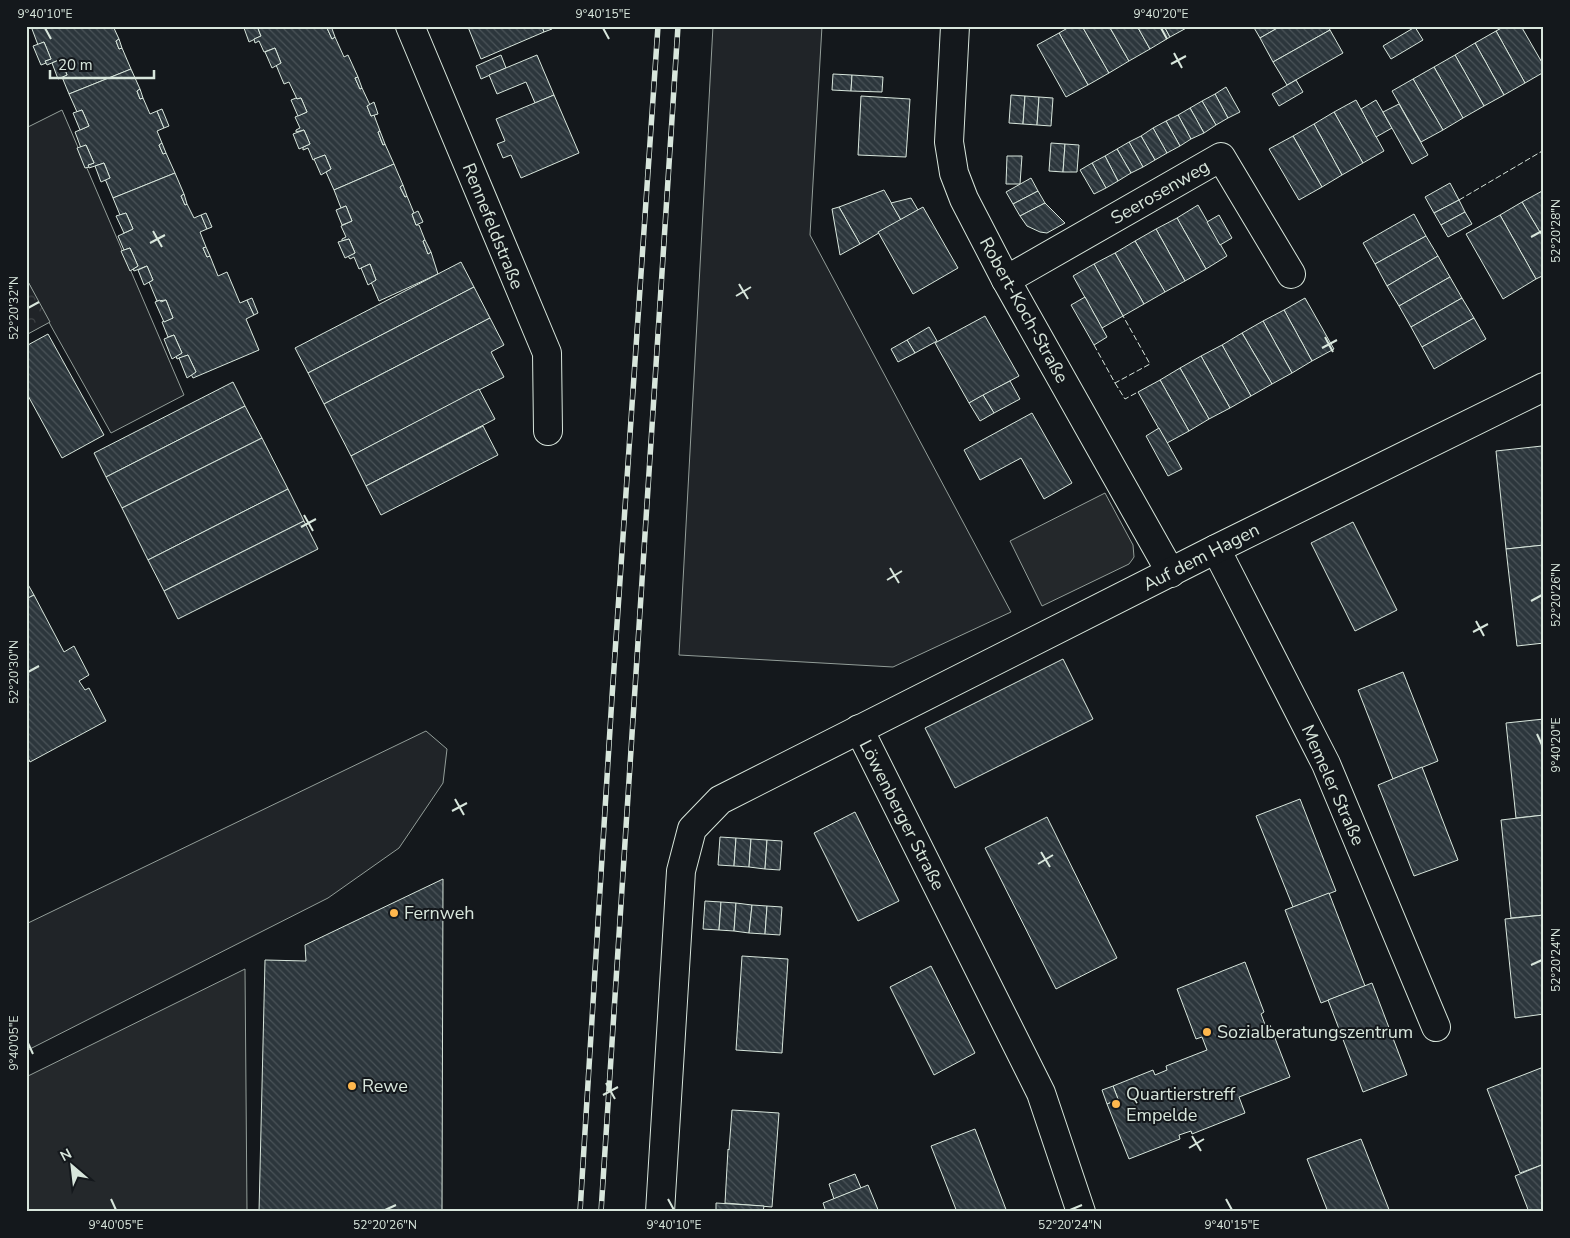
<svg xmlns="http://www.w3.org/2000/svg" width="1570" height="1238" viewBox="0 0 1570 1238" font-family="'Nunito Sans',sans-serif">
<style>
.grass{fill:#202428;stroke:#939e99}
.forest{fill:url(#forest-crowns);stroke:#939e99}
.parking{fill:#24282b;stroke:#939e99}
.building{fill:url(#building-back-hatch);stroke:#d8e6dc}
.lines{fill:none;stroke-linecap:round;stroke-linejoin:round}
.minor-casing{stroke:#d8e6dc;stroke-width:30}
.minor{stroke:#14181c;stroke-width:28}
.rail-casing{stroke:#d8e6dc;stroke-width:5.5}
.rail{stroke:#14181c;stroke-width:4;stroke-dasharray:11;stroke-linecap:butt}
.fence{stroke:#d8e6dc;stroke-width:1;stroke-dasharray:6 2.5;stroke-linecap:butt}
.ticks{fill:none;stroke:#d8e6dc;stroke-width:2}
.poi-dot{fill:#ffb74d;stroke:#14181c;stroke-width:2}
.labels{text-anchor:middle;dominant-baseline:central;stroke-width:4;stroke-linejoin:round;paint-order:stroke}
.street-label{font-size:18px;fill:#d8e6dc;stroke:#14181c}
.poi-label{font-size:18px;fill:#d8e6dc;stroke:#14181c;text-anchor:start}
.neatline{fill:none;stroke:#d8e6dc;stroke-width:2}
.ticks-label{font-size:12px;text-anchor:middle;fill:#d8e6dc}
</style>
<defs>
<pattern id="forest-crowns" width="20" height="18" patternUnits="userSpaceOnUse" patternTransform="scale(1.25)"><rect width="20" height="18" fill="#202428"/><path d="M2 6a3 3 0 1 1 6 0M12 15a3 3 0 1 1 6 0" fill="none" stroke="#404447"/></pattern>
<pattern id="building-back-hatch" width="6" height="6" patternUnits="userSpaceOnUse" patternTransform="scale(1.25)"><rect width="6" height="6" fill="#2c363c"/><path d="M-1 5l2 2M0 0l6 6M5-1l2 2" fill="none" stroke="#4a5358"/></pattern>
</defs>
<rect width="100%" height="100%" fill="#14181c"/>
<g class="grass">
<polygon points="713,26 822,26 810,235 1011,612 893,667 679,655"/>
<polygon points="62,110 184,395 111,433 51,326 26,278 26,128"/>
<polygon points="426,731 447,749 443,783 399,848 328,898 26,1051 26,924"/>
</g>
<polygon class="forest" points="26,278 50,322 26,335"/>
<g class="parking">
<polygon points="1105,493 1133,545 1134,557 1132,560 1129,564 1042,606 1010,541"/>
<polygon points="245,969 247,1212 26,1212 26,1077"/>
</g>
<g class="building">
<polygon points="113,26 119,39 116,41 119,49 122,48 131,69 69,94 62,77 67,75 61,59 47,65 45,61 51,59 44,42 38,45 32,29 37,26"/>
<polygon points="248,26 257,26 261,36 249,42 244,28"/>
<polygon points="257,26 331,26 327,28 332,39 335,37 344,57 348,55 358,77 355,78 360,89 362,88 370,105 367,106 371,116 374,115 380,131 378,132 383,145 385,144 394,164 334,190 326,172 331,169 325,155 313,160 308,148 303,150 303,147 310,144 304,130 296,132 296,130 300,128 295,117 307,112 301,98 297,99 289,82 284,84 276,65 281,63 275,48 264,52 259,41 255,43 254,39 261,36"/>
<polygon points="331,26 335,37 332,39 327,28"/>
<polygon points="471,26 542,26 544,32 481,59 468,27"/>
<polygon points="542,26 551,26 552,29 544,32"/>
<polygon points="1071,26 1082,26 1109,73 1088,85 1059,33"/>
<polygon points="1082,26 1109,26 1129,61 1109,73"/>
<polygon points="1109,26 1137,26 1150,49 1129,61"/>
<polygon points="1137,26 1164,26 1170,37 1150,49"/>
<polygon points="1164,26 1190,26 1170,37"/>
<polygon points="1253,26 1281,26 1260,38"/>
<polygon points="1281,26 1328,26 1330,30 1273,62 1260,38"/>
<polygon points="1505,26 1521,26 1544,66 1544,72 1525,83 1496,31"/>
<polygon points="1415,27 1423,40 1391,59 1383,46"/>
<polygon points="1330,30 1343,53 1287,85 1273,62"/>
<polygon points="1496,31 1525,83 1504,95 1475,43"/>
<polygon points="1059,33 1088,85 1066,97 1037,45"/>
<polygon points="119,39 122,48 119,49 116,41"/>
<polygon points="44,42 51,59 45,61 46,63 41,65 33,46"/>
<polygon points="1475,43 1504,95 1484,106 1455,55"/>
<polygon points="275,48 281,63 272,68 265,52"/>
<polygon points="501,55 506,68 481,79 476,66"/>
<polygon points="537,55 554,95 535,103 526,82 497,94 489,75"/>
<polygon points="1455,55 1484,106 1463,118 1434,67"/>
<polygon points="61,59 67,75 58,79 52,63"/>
<polygon points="1434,67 1463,118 1443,130 1413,79"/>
<polygon points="131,69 140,89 137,91 140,99 143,98 150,114 157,111 164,128 157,131 162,143 159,145 163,154 166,153 175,173 113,198 105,179 110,178 104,163 89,168 88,165 94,163 86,145 81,148 75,132 89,126 82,110 77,112 69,94"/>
<polygon points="833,74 852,75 851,91 832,90"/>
<polygon points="852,75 883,77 882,92 851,91"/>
<polygon points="358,77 362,88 360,89 355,78"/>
<polygon points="1413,79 1443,130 1421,142 1392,91"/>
<polygon points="1296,80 1303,92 1279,106 1272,94"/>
<polygon points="1226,87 1240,112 1228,118 1215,94"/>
<polygon points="140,89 143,98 140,99 137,91"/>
<polygon points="1215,94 1228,118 1216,125 1202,101"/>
<polygon points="554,95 579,153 521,178 511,155 503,158 497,144 505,141 496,119"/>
<polygon points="1011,95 1025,96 1023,124 1009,123"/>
<polygon points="861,96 910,99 906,157 858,155"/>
<polygon points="1025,96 1039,97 1037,125 1023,124"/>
<polygon points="1039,97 1053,98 1051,126 1037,125"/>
<polygon points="296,98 297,99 301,98 307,112 298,116 291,100"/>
<polygon points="1356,100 1384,151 1363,163 1334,112"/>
<polygon points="1376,100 1392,128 1376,137 1361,109"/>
<polygon points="1202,101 1216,125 1204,133 1190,108"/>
<polygon points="374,102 378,114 371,116 367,106"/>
<polygon points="1399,104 1428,155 1412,164 1383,112"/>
<polygon points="1190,108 1204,133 1191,139 1178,115"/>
<polygon points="162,109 169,126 164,128 157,111"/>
<polygon points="82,110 89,126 80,130 73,113"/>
<polygon points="1334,112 1363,163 1342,175 1314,124"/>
<polygon points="1178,115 1191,139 1180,146 1166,121"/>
<polygon points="1166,121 1180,146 1167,153 1153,128"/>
<polygon points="1314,124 1342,175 1322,187 1293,136"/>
<polygon points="1153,128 1167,153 1155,160 1141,136"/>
<polygon points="304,130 310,144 299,149 293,134"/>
<polygon points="380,131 385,144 383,145 378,132"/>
<polygon points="1141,136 1155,160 1143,167 1129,142"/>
<polygon points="1293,136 1322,187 1299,200 1269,149"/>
<polygon points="1129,142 1143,167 1131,173 1117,149"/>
<polygon points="162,143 166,153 163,154 159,145"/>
<polygon points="1051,143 1065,144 1063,172 1049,171"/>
<polygon points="1065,144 1079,145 1077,172 1063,172"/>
<polygon points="86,145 94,163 88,165 89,167 85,168 77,148"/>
<polygon points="1117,149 1131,173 1118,181 1105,156"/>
<polygon points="325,155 331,169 321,175 314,159"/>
<polygon points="1007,156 1022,156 1020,184 1006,184"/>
<polygon points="1105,156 1118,181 1106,188 1092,163"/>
<polygon points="104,163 110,178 101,182 95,166"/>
<polygon points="1092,163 1106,188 1094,194 1080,170"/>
<polygon points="394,164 403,185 400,187 405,197 407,196 414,213 412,214 416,225 419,225 425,240 423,241 428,254 431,252 438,274 379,301 371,282 376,280 370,264 359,269 354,257 350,259 348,256 355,253 349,239 342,241 342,239 346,237 341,226 352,221 346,206 341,208 334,190"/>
<polygon points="175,173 184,194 181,196 185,205 187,204 194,218 201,215 207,229 200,232 206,247 203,248 207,257 210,256 218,276 227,272 240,303 247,300 254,315 246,319 259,350 193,378 191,374 196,372 188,355 177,359 176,356 182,353 174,335 168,337 162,322 173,318 166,300 157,301 149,282 153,280 147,266 134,271 133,269 138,266 130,248 124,250 118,236 133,229 126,213 120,215 113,198"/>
<polygon points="1031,178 1038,191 1013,204 1006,192"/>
<polygon points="1450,183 1459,200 1434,213 1425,197"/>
<polygon points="403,185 407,196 405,197 400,187"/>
<polygon points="884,190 901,220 860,244 839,207"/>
<polygon points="1544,190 1544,239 1522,202"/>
<polygon points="1038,191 1045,203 1020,216 1013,204"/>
<polygon points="184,194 187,204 185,205 181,196"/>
<polygon points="911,198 918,210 901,220 891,203"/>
<polygon points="1459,200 1465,212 1441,225 1434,213"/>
<polygon points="1522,202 1544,239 1544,275 1536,279 1500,215"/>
<polygon points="1045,203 1065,223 1047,233 1040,232 1027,226 1020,216"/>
<polygon points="1198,205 1227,256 1206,269 1177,218"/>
<polygon points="346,206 352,221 342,225 336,210"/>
<polygon points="839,207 860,244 840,255 832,209"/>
<polygon points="923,207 958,268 913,294 878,232"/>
<polygon points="418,211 423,222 416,225 412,214"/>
<polygon points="1465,212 1472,224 1448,237 1441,225"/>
<polygon points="126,213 133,229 124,233 116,216"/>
<polygon points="206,213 212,227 207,229 201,215"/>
<polygon points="1414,214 1426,236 1375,264 1363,243"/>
<polygon points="1219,215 1232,238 1220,245 1207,222"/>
<polygon points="1500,215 1536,279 1503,299 1466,234"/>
<polygon points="1177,218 1206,269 1185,281 1156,229"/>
<polygon points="1156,229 1185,281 1165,292 1135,241"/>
<polygon points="1426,236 1438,256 1387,286 1375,264"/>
<polygon points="349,239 355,253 345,258 338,242"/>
<polygon points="425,240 431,252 428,254 423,241"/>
<polygon points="1135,241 1165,292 1144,304 1115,253"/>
<polygon points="206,247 210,256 207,257 203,248"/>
<polygon points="130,248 138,266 130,271 121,251"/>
<polygon points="1115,253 1144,304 1123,316 1094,264"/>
<polygon points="1438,256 1450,277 1399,306 1387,286"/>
<polygon points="461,262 474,287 308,373 295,348"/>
<polygon points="370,264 376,280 368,285 361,268"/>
<polygon points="1094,264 1123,316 1102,328 1073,276"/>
<polygon points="147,266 153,280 144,285 138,270"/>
<polygon points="1450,277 1462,298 1411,327 1399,306"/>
<polygon points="474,287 490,318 324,404 308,373"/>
<polygon points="1085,297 1107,337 1094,345 1071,305"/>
<polygon points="252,298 258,313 254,315 247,300"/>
<polygon points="1305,298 1334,349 1312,361 1284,310"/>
<polygon points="1462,298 1474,318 1422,347 1411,327"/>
<polygon points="160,300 161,302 166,300 173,318 164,322 155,302"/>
<polygon points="1284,310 1312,361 1292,373 1263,321"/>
<polygon points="985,316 1019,376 969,403 935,343"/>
<polygon points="490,318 504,345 491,352 504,377 351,456 324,404"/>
<polygon points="1474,318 1486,339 1434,369 1422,347"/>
<polygon points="1263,321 1292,373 1272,384 1242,333"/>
<polygon points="929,327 937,341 915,353 907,340"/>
<polygon points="1242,333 1272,384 1251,396 1222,345"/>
<polygon points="48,334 104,435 62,458 26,392 26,346"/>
<polygon points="174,335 182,353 172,359 164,339"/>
<polygon points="907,340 915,353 898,362 891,349"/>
<polygon points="1222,345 1251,396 1230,408 1201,356"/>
<polygon points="188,355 196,372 187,378 179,358"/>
<polygon points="1201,356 1230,408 1209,419 1180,368"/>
<polygon points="1180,368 1209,419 1189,431 1160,380"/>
<polygon points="1160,380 1189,431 1167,443 1138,392"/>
<polygon points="1010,381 1020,399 994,413 983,395"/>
<polygon points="233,382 245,406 106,477 94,453"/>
<polygon points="479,389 495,419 366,486 351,456"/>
<polygon points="983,395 994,413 980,421 969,403"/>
<polygon points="245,406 262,438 122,508 106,477"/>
<polygon points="1032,413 1072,483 1044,499 1021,458 980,480 964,450"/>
<polygon points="483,426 498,455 381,515 366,486"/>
<polygon points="1159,428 1182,469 1168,476 1146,436"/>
<polygon points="262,438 288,489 148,560 122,508"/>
<polygon points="1542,446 1544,545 1506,549 1496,451"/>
<polygon points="288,489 304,521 164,591 148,560"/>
<polygon points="304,521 318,549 178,619 164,591"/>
<polygon points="1353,522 1397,610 1355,631 1311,543"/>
<polygon points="1544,545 1544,643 1517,646 1506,549"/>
<polygon points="26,581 34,595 26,599"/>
<polygon points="34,595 64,652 74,646 89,675 79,681 85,690 89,688 106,721 30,762 26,754 26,599"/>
<polygon points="1063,659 1093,719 955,788 925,728"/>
<polygon points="1403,672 1438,761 1393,779 1358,690"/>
<polygon points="1544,719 1544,815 1516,818 1506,723"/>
<polygon points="1422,767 1458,860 1414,876 1378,785"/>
<polygon points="1300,799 1336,891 1293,907 1256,816"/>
<polygon points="855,812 899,901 858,921 814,833"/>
<polygon points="1544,815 1544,915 1511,918 1501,820"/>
<polygon points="1047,817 1117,958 1056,989 985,848"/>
<polygon points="720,837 736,838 734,866 718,865"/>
<polygon points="736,838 751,839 749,867 734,866"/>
<polygon points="751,839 767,840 765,869 749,867"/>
<polygon points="767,840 782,841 780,870 765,869"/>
<polygon points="443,879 442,1212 259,1212 265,960 306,961 305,945"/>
<polygon points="1329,893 1365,986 1321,1003 1285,910"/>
<polygon points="705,901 721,902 719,930 703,929"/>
<polygon points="721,902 736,903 734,931 719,930"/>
<polygon points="736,903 752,905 749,933 734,931"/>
<polygon points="752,905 767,906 765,934 749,933"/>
<polygon points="767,906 782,907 780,935 765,934"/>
<polygon points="1544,915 1544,1014 1515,1018 1505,919"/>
<polygon points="742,956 788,959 782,1053 736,1050"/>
<polygon points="1245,962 1264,1012 1261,1014 1266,1027 1270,1025 1290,1077 1239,1097 1245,1113 1192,1134 1191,1131 1179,1135 1180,1139 1129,1159 1107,1104 1118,1099 1113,1086 1153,1070 1155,1075 1167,1070 1166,1066 1207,1050 1202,1037 1196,1039 1177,989"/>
<polygon points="931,966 975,1053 934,1075 890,987"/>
<polygon points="1372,983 1407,1075 1363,1092 1328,1000"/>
<polygon points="1541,1068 1544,1076 1544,1164 1520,1173 1487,1089"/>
<polygon points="1113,1086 1118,1099 1107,1104 1102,1090"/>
<polygon points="732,1110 779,1113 772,1207 725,1203 728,1149 729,1150"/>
<polygon points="975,1129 1007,1212 957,1212 931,1146"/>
<polygon points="1361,1139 1390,1212 1328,1212 1307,1159"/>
<polygon points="1544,1164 1544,1212 1529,1212 1515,1176"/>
<polygon points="855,1174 861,1188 834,1199 829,1184"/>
<polygon points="868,1185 879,1212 826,1212 823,1203"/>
<polygon points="716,1203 764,1206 763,1212 716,1212"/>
</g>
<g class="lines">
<g class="minor-casing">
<g id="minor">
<polyline points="410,26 547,353 548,431"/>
<polyline points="955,26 949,142 954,173 964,199 1006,280 1171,573"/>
<polyline points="1006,280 1221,157 1291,274"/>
<polyline points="1216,549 1326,764 1436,1027"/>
<polyline points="859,729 1041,1093 1081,1212"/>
<polyline points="660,1212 681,871 692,829 720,800 1216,549 1544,387"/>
</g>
</g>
<use href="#minor" class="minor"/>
<g class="rail-casing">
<g id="rail">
<polyline points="580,1212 612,697 658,26"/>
<polyline points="601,1212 678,26"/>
</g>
</g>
<use href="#rail" class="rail"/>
<g class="fence">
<polyline points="1459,200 1544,150"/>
<polyline points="1094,345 1115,383 1150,364 1123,316"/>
<polyline points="1115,383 1125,399 1138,392"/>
</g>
</g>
<path class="ticks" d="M45,28L51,39M603,28L609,39M1161,28L1167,39M1174,53L1182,68M1171,64L1186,56M153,231L162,247M1531,237L1542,231M150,243L165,235M739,284L748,299M736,296L751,287M28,308L39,302M1325,337L1333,352M1322,348L1337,340M304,515L313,531M301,527L316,519M890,568L899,583M887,580L902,571M1531,601L1542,595M1476,621L1484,636M1473,632L1488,624M28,672L39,666M1537,734L1542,745M455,799L464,815M452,811L467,803M1041,852L1050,867M1038,864L1053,855M1531,965L1542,960M28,1043L33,1054M606,1083L615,1099M603,1095L618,1087M1192,1136L1201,1151M1189,1148L1204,1139M111,1199L116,1210M668,1199L674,1210M1226,1199L1232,1210M385,1210L396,1205M1070,1210L1082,1205"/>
<g class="poi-dot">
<circle cx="394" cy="913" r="5"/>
<circle cx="1207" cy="1032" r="5"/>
<circle cx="352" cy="1086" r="5"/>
<circle cx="1116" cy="1104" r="5"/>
</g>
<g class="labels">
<g class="street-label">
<text transform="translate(1160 192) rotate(-30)">Seerosenweg</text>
<text transform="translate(493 226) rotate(68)">Rennefeldstraße</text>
<text transform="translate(1024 310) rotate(61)">Robert-Koch-Straße</text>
<text transform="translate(1201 557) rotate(-27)">Auf dem Hagen</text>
<text transform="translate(1333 785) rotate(66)">Memeler Straße</text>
<text transform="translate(902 815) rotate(63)">Löwenberger Straße</text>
</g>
<g class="poi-label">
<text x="404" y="913">Fernweh</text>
<text x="1217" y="1032">Sozialberatungszentrum</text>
<text x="362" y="1086">Rewe</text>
<text x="1126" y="1094">Quartierstreff<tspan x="1126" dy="21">Empelde</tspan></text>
</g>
</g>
<rect width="1570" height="1238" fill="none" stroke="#14181c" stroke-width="55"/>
<g transform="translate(72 1166) rotate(332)" stroke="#14181c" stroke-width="4" paint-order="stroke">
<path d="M0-4L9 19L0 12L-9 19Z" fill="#d8e6dc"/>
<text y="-8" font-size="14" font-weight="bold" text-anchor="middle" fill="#d8e6dc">N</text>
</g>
<path d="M50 70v8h104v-8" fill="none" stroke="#d8e6dc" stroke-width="2.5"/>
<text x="58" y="70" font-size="15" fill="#d8e6dc" stroke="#14181c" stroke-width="4" paint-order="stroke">20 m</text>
<rect x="28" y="28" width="1514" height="1182" class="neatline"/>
<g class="ticks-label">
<text x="45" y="18">9°40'10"E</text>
<text x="603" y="18">9°40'15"E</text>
<text x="1161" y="18">9°40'20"E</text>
<text transform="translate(1556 231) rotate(-90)" y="4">52°20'28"N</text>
<text transform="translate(14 308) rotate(-90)" y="4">52°20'32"N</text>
<text transform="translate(1556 595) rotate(-90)" y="4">52°20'26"N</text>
<text transform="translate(14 672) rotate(-90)" y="4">52°20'30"N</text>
<text transform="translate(1556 745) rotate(-90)" y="4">9°40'20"E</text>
<text transform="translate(1556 960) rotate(-90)" y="4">52°20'24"N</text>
<text transform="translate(14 1043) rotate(-90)" y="4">9°40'05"E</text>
<text x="116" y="1229">9°40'05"E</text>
<text x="385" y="1229">52°20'26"N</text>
<text x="674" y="1229">9°40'10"E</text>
<text x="1070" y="1229">52°20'24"N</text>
<text x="1232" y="1229">9°40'15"E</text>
</g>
</svg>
